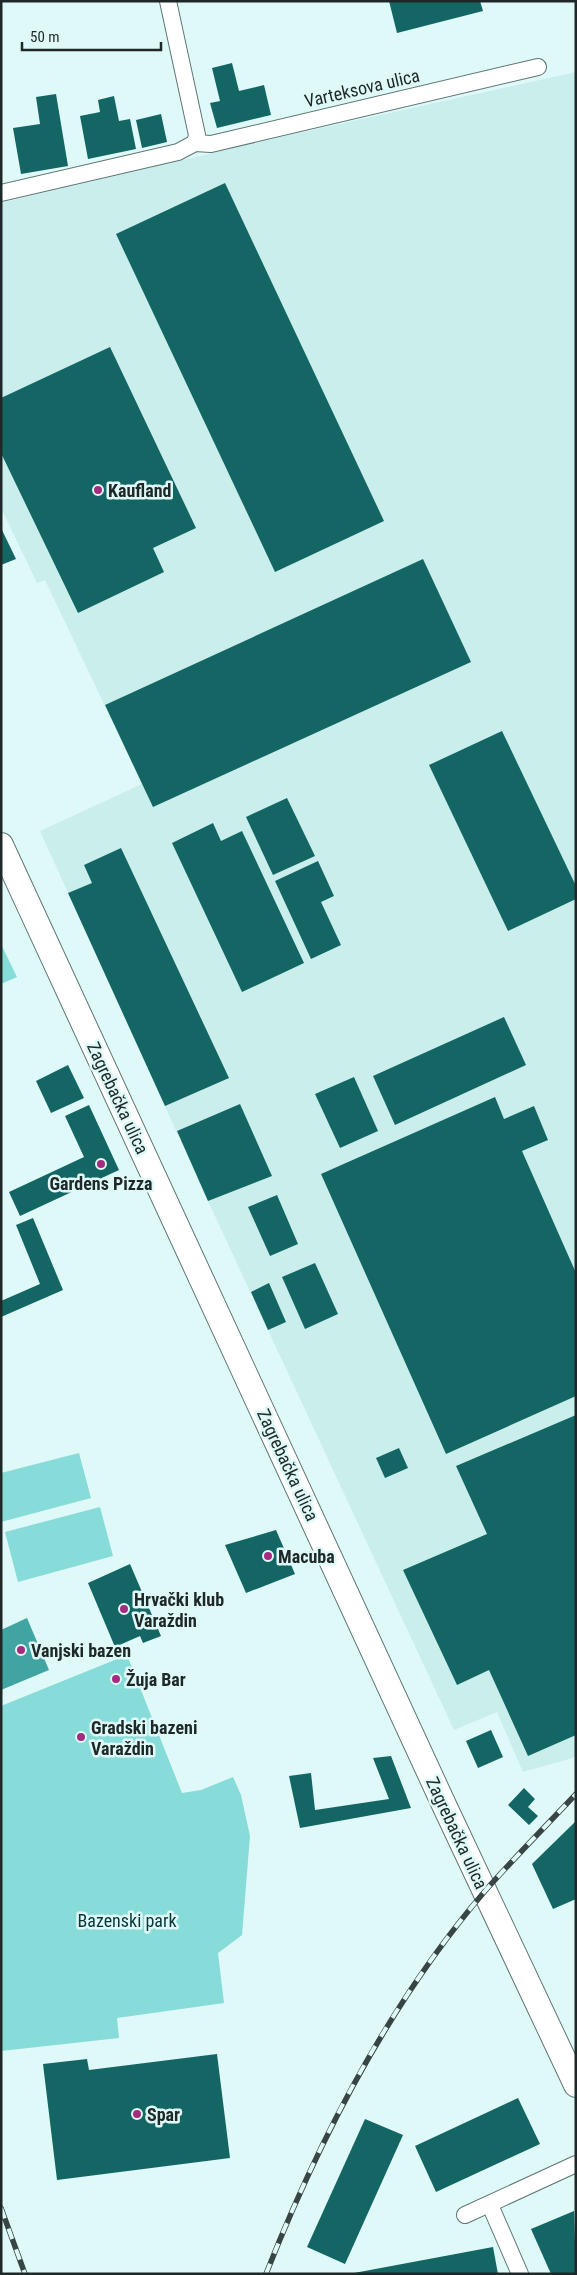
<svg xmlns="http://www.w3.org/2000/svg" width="577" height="2275" viewBox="0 0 577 2275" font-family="'Roboto Condensed',sans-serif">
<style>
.built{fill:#caeeec}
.green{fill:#87dbd8}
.water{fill:#40a5a2}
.building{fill:#136664}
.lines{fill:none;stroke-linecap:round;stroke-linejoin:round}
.street-casing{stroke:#5e7775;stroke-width:18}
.secondary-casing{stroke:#5e7775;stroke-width:26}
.street{stroke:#fff;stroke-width:16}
.secondary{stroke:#fff;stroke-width:24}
.rail-casing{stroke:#394545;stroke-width:5.5}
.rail{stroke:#def9f7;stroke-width:4;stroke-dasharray:11;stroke-linecap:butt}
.poi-dot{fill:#a52b80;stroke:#def9f7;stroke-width:2}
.labels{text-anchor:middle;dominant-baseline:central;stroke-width:5;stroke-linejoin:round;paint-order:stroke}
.street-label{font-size:18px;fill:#1e2828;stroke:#def9f7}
.poi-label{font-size:18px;font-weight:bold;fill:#1e2828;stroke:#def9f7;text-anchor:start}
.park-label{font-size:18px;fill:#073837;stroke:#def9f7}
</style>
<rect width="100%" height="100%" fill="#def9f7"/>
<polygon class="built" points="576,72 576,1757 523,1772 497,1712 454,1730 208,1201 40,831 142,784 45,580 37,583 1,508 1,203 285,136"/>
<g class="green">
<polygon points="1,944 17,977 1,984"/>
<polygon points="79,1453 91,1498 1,1522 1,1473"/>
<polygon points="100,1507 113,1556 18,1582 5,1532"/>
<polygon points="127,1655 182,1793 201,1790 233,1777 241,1795 250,1836 242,1935 218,1953 224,2003 117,2018 119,2038 1,2051 1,1706"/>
</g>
<polygon class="water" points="27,1618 49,1670 1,1690 1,1630"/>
<g class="building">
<polygon points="389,1 480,1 483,11 397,33"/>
<polygon points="232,63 239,91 264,85 271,115 217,128 210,103 220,101 212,68"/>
<polygon points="56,94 68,166 21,174 13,128 40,124 36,97"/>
<polygon points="114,96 119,121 130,119 136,149 88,159 80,116 100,112 98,100"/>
<polygon points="161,114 167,142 142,148 136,120"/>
<polygon points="225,183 384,521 275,572 116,234"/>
<polygon points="110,347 196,528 153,548 164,572 78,613 1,453 1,398"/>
<polygon points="1,528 16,559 1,565"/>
<polygon points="423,559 471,662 153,807 105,705"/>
<polygon points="502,731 576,886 576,899 508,931 429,765"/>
<polygon points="287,798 315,856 273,875 246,817"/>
<polygon points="213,823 221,841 242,831 304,963 242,992 172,843"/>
<polygon points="121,848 229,1078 165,1106 68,893 92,883 84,865"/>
<polygon points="318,861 334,896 321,902 341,945 311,959 275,881"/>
<polygon points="504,1017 526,1065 395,1125 373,1076"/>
<polygon points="68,1065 84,1098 51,1113 36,1081"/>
<polygon points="354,1077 378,1131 340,1148 315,1094"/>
<polygon points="495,1097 504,1119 534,1106 548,1140 522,1151 576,1273 576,1396 446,1454 321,1174"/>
<polygon points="240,1104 272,1176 208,1201 177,1131"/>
<polygon points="89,1105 119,1170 20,1216 9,1192 84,1157 65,1116"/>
<polygon points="277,1195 298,1244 270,1256 248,1207"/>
<polygon points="33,1218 63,1290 1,1317 1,1301 40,1284 16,1225"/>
<polygon points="315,1263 338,1314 305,1329 282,1277"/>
<polygon points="269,1283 286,1322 268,1330 251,1292"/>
<polygon points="576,1415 576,1735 528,1756 489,1670 457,1685 403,1570 487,1534 456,1466"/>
<polygon points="399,1448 408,1468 385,1478 376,1458"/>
<polygon points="276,1530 295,1574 246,1593 225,1545"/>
<polygon points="130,1564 161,1636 143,1643 140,1636 115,1647 88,1583"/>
<polygon points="491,1730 503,1757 478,1768 466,1741"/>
<polygon points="391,1756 411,1808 300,1828 289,1776 311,1773 315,1810 389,1799 373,1758"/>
<polygon points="524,1788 535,1799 528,1807 538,1816 529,1825 508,1805"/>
<polygon points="576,1821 576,1899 553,1909 532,1864"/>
<polygon points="217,2054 230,2158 57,2180 43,2064 87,2059 89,2070"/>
<polygon points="518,2098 540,2144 436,2192 415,2146"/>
<polygon points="365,2119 403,2135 345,2264 307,2247"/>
<polygon points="574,2211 576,2274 551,2274 531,2229"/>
<polygon points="493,2247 498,2274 354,2274 354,2273"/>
</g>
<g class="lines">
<g class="street-casing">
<g id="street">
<polyline points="195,143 211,144 538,67"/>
<polyline points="1,193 178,152 195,143 197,135 168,1"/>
<polyline points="490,2205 520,2274"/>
<polyline points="465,2215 576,2164"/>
</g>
</g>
<g class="secondary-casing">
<polyline id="secondary" points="1,845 445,1807 576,2085"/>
</g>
<use href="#street" class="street"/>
<use href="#secondary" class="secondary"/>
<g class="rail-casing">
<g id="rail">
<polyline points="1,2208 25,2274"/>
<path d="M266,2274C320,2137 389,2003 485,1891C514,1858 546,1826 576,1794"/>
</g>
</g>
<use href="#rail" class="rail"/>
</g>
<g class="poi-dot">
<circle cx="98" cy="490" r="5"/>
<circle cx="101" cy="1164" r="5"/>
<circle cx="268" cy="1556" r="5"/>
<circle cx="124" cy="1609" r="5"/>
<circle cx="21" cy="1650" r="5"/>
<circle cx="116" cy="1679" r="5"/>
<circle cx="81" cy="1737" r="5"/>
<circle cx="137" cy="2114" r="5"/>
</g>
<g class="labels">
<g class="street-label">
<text transform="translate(362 88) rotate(-13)">Varteksova ulica</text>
<text transform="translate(118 1098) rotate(65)">Zagrebačka ulica</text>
<text transform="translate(288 1465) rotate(65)">Zagrebačka ulica</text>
<text transform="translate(457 1833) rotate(65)">Zagrebačka ulica</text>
</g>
<g class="poi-label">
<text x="108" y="490">Kaufland</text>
<text x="101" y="1183" text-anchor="middle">Gardens Pizza</text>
<text x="278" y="1556">Macuba</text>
<text x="134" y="1599">Hrvački klub<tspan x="134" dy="21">Varaždin</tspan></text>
<text x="31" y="1650">Vanjski bazen</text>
<text x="126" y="1679">Žuja Bar</text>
<text x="91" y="1727">Gradski bazeni<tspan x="91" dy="21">Varaždin</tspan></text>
<text x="147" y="2114">Spar</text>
</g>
<g class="park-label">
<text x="127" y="1920">Bazenski park</text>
</g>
</g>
<rect width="577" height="2275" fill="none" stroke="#1e2828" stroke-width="5"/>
<path d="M22 42v8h139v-8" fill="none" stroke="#1e2828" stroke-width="2.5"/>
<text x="30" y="42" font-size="15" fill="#1e2828" stroke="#def9f7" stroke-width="4" paint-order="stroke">50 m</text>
</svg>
